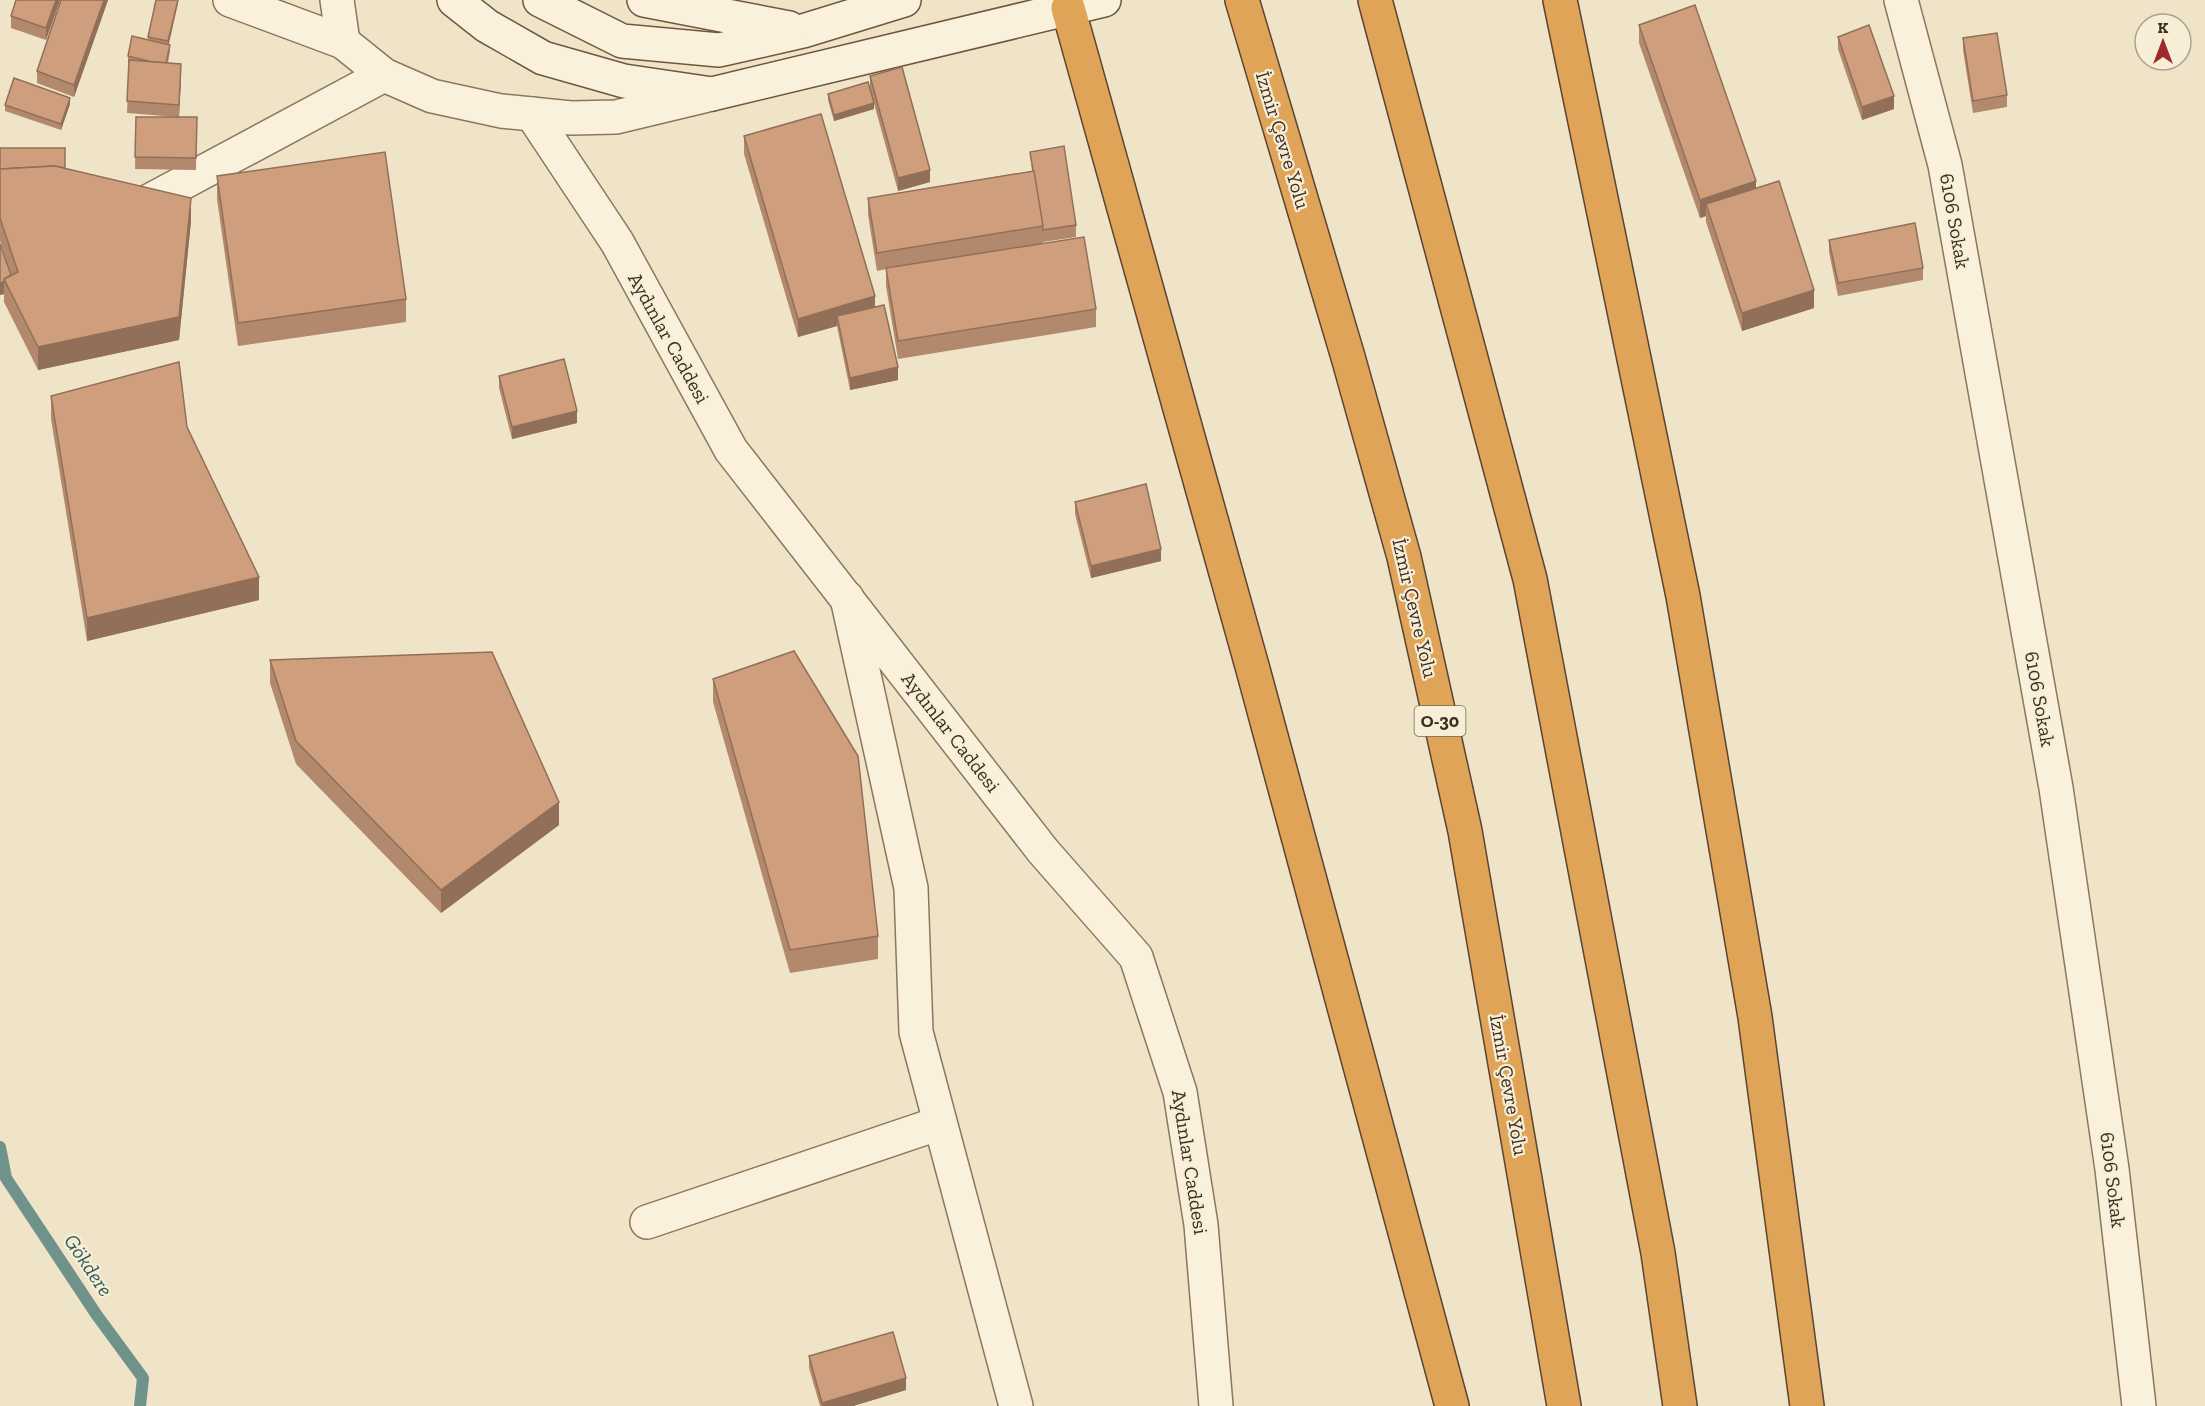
<svg xmlns="http://www.w3.org/2000/svg" width="2205" height="1406" viewBox="0 0 2205 1406" font-family="'Zilla Slab',serif">
<style>
.lines{fill:none;stroke-linecap:round;stroke-linejoin:round}
.stream{stroke:#6f938a;stroke-width:12}
.minor-casing{stroke:#8d765c;stroke-width:36}
.tertiary-casing{stroke:#8d765c;stroke-width:36}
.secondary-casing{stroke:#6f573f;stroke-width:36}
.motorway-casing{stroke:#5b4430;stroke-width:36}
.minor{stroke:#faf1dc;stroke-width:33}
.tertiary{stroke:#faf1dc;stroke-width:33}
.secondary{stroke:#faf1dc;stroke-width:33}
.motorway{stroke:#e0a458;stroke-width:33}
.wall{fill:#b2896c}
.shaded-wall{fill:#916f58}
.building{fill:#cf9f7d;stroke:#916f58;stroke-width:1.5}
.labels{text-anchor:middle;dominant-baseline:central;stroke-width:4.5;stroke-linejoin:round;paint-order:stroke}
.shield{fill:#f7eed8;stroke:#756857;stroke-width:1.5}
.shield-label{font-size:18px;font-weight:bold;fill:#3d2e20}
.street-label{font-size:20px;fill:#3d2e20;stroke:#f7eed8}
.water-label{font-size:21px;font-style:italic;fill:#2f5d5a;stroke:#f7eed8}
</style>
<rect width="100%" height="100%" fill="#f0e4c8"/>
<g class="lines">
<polyline class="stream" points="0,1147 6,1178 96,1314 143,1378 140,1406"/>
<g class="minor-casing">
<g id="minor">
<polyline points="149,201 384,75"/>
<polyline points="847,598 911,888 916,1032 1016,1406"/>
<polyline points="647,1222 940,1123"/>
</g>
</g>
<g class="tertiary-casing">
<g id="tertiary">
<polyline points="230,0 343,42 384,75 432,96 501,111 571,118 616,117 712,94"/>
<polyline points="337,0 343,42"/>
<polyline points="1901,0 1945,165 2056,788 2112,1169 2139,1406"/>
<polyline points="532,114 617,242 731,450 1043,851 1136,957 1180,1092 1201,1225 1216,1406"/>
</g>
</g>
<g class="secondary-casing">
<g id="secondary">
<polyline points="454,0 487,26 543,58 624,81 712,94 1104,0"/>
<polyline points="540,0 622,41 719,50 803,31 904,0"/>
<polyline points="644,0 789,28"/>
</g>
</g>
<g class="motorway-casing">
<g id="motorway">
<polyline points="1242,0 1348,357 1404,557 1465,831 1564,1406"/>
<polyline points="1375,0 1530,579 1658,1253 1680,1406"/>
<polyline points="1560,0 1683,596 1755,1017 1807,1406"/>
<polyline points="1068,8 1252,666 1452,1406"/>
</g>
</g>
<use href="#minor" class="minor"/>
<use href="#tertiary" class="tertiary"/>
<use href="#secondary" class="secondary"/>
<use href="#motorway" class="motorway"/>
</g>
<g class="wall">
<polygon points="60,0 46,40 11,28 11,16"/>
<polygon points="61,0 108,0 74,97 37,83 37,71"/>
<polygon points="178,0 168,44 170,51 168,63 181,76 179,117 197,117 196,170 135,169 136,117 177,117 127,113 129,63 128,63 128,56 148,40 148,37"/>
<polygon points="1639,25 1756,188 1814,308 1742,331 1706,222 1706,216 1700,218 1639,43"/>
<polygon points="1838,37 1894,109 1862,120 1838,49"/>
<polygon points="1963,38 2007,95 2007,107 1973,113 1963,50"/>
<polygon points="870,76 930,182 898,191 870,89"/>
<polygon points="828,94 874,109 834,121 828,100"/>
<polygon points="70,104 61,130 5,111 5,105"/>
<polygon points="744,136 875,307 898,380 850,390 837,326 798,337 744,154"/>
<polygon points="0,148 191,221 179,340 38,370 4,302 4,294 0,295 0,244 11,275 0,241"/>
<polygon points="1030,152 1076,225 1076,237 1043,242 1043,239 1043,244 1096,309 1096,327 898,359 886,286 886,269 877,271 868,215 868,198 1032,171"/>
<polygon points="217,176 406,299 406,322 238,346 217,199"/>
<polygon points="1829,240 1923,268 1923,280 1838,296 1829,252"/>
<polygon points="499,376 577,423 512,439 499,388"/>
<polygon points="51,396 187,427 259,600 87,641 51,419"/>
<polygon points="1075,502 1161,561 1091,578 1075,514"/>
<polygon points="270,660 559,825 441,913 296,764 270,683"/>
<polygon points="713,679 878,936 878,959 790,973 713,702"/>
<polygon points="809,1356 906,1390 853,1406 820,1406 809,1368"/>
</g>
<g class="shaded-wall">
<polygon points="56,0 60,0 46,40 46,28"/>
<polygon points="104,0 108,0 74,97 74,85"/>
<polygon points="178,0 178,3 168,48 168,41"/>
<polygon points="181,64 181,76 179,117 179,105"/>
<polygon points="1894,96 1894,109 1862,120 1862,107"/>
<polygon points="70,98 70,104 61,130 61,124"/>
<polygon points="874,103 874,109 834,121 834,115"/>
<polygon points="930,170 930,182 898,191 898,178"/>
<polygon points="1756,181 1756,199 1706,204 1706,216 1700,218 1700,200"/>
<polygon points="191,198 191,221 179,340 38,370 38,347"/>
<polygon points="4,282 4,294 0,295 0,283"/>
<polygon points="1814,290 1814,308 1742,331 1742,313"/>
<polygon points="875,296 875,314 837,316 837,326 798,337 798,319"/>
<polygon points="898,367 898,380 850,390 850,378"/>
<polygon points="577,411 577,423 512,439 512,427"/>
<polygon points="1161,549 1161,561 1091,578 1091,566"/>
<polygon points="259,577 259,600 87,641 87,618"/>
<polygon points="559,802 559,825 441,913 441,890"/>
<polygon points="906,1378 906,1390 853,1406 822,1406 822,1403"/>
</g>
<g class="building">
<polygon points="16,0 56,0 46,28 11,16"/>
<polygon points="61,0 104,0 74,85 37,71"/>
<polygon points="156,0 178,0 168,41 148,37"/>
<polygon points="1695,5 1756,181 1700,200 1639,25"/>
<polygon points="1869,25 1894,96 1862,107 1838,37"/>
<polygon points="1997,33 2007,95 1973,101 1963,38"/>
<polygon points="132,36 170,45 166,63 152,62 128,56"/>
<polygon points="129,60 181,64 179,105 127,101"/>
<polygon points="902,67 930,170 898,178 870,76"/>
<polygon points="14,78 70,98 61,124 5,105"/>
<polygon points="868,82 874,103 834,115 828,94"/>
<polygon points="821,114 875,296 798,319 744,136"/>
<polygon points="136,117 197,117 196,158 135,157"/>
<polygon points="1064,146 1076,225 1043,230 1030,152"/>
<polygon points="0,148 65,148 65,168 55,166 0,169"/>
<polygon points="385,152 406,299 238,323 217,176"/>
<polygon points="55,166 191,198 179,317 38,347 4,279 18,272 0,218 0,169"/>
<polygon points="1034,171 1043,226 877,253 868,198"/>
<polygon points="1779,181 1814,290 1742,313 1706,204"/>
<polygon points="1915,223 1923,268 1838,283 1829,240"/>
<polygon points="1084,237 1096,309 898,341 886,268"/>
<polygon points="0,244 11,275 4,279 4,282 0,283"/>
<polygon points="884,305 898,367 850,378 837,316"/>
<polygon points="564,359 577,411 512,427 499,376"/>
<polygon points="179,362 187,427 259,577 87,618 51,396"/>
<polygon points="1146,484 1161,549 1091,566 1075,502"/>
<polygon points="794,651 858,756 878,936 790,950 713,679"/>
<polygon points="492,652 559,802 441,890 296,741 270,660"/>
<polygon points="893,1332 906,1378 822,1403 809,1356"/>
</g>
<g class="labels">
<rect class="shield" x="1414.5" y="706" width="51" height="30" rx="4.5"/>
<g class="shield-label">
<text x="1440" y="721">O-30</text>
</g>
<g class="street-label">
<text transform="translate(1283 140) rotate(73)">İzmir Çevre Yolu</text>
<text transform="translate(1955 221) rotate(80)">6106 Sokak</text>
<text transform="translate(669 338) rotate(61)">Aydınlar Caddesi</text>
<text transform="translate(1415 608) rotate(77)">İzmir Çevre Yolu</text>
<text transform="translate(2040 699) rotate(80)">6106 Sokak</text>
<text transform="translate(951 732) rotate(52)">Aydınlar Caddesi</text>
<text transform="translate(1509 1085) rotate(80)">İzmir Çevre Yolu</text>
<text transform="translate(1190 1162) rotate(81)">Aydınlar Caddesi</text>
<text transform="translate(2113 1180) rotate(83)">6106 Sokak</text>
</g>
<g class="water-label">
<text transform="translate(89 1265) rotate(56)">Gökdere</text>
</g>
</g>
<g transform="translate(2163 42)"><circle r="28" fill="#f7eed8" stroke="#ada18e" stroke-width="1.5"/>
<path d="M0-4.5L10 22L0 15L-10 22Z" fill="#9e2a2b"/>
<text y="-9" font-size="16" font-weight="bold" text-anchor="middle" fill="#3d2e20">K</text>
</g>
</svg>
